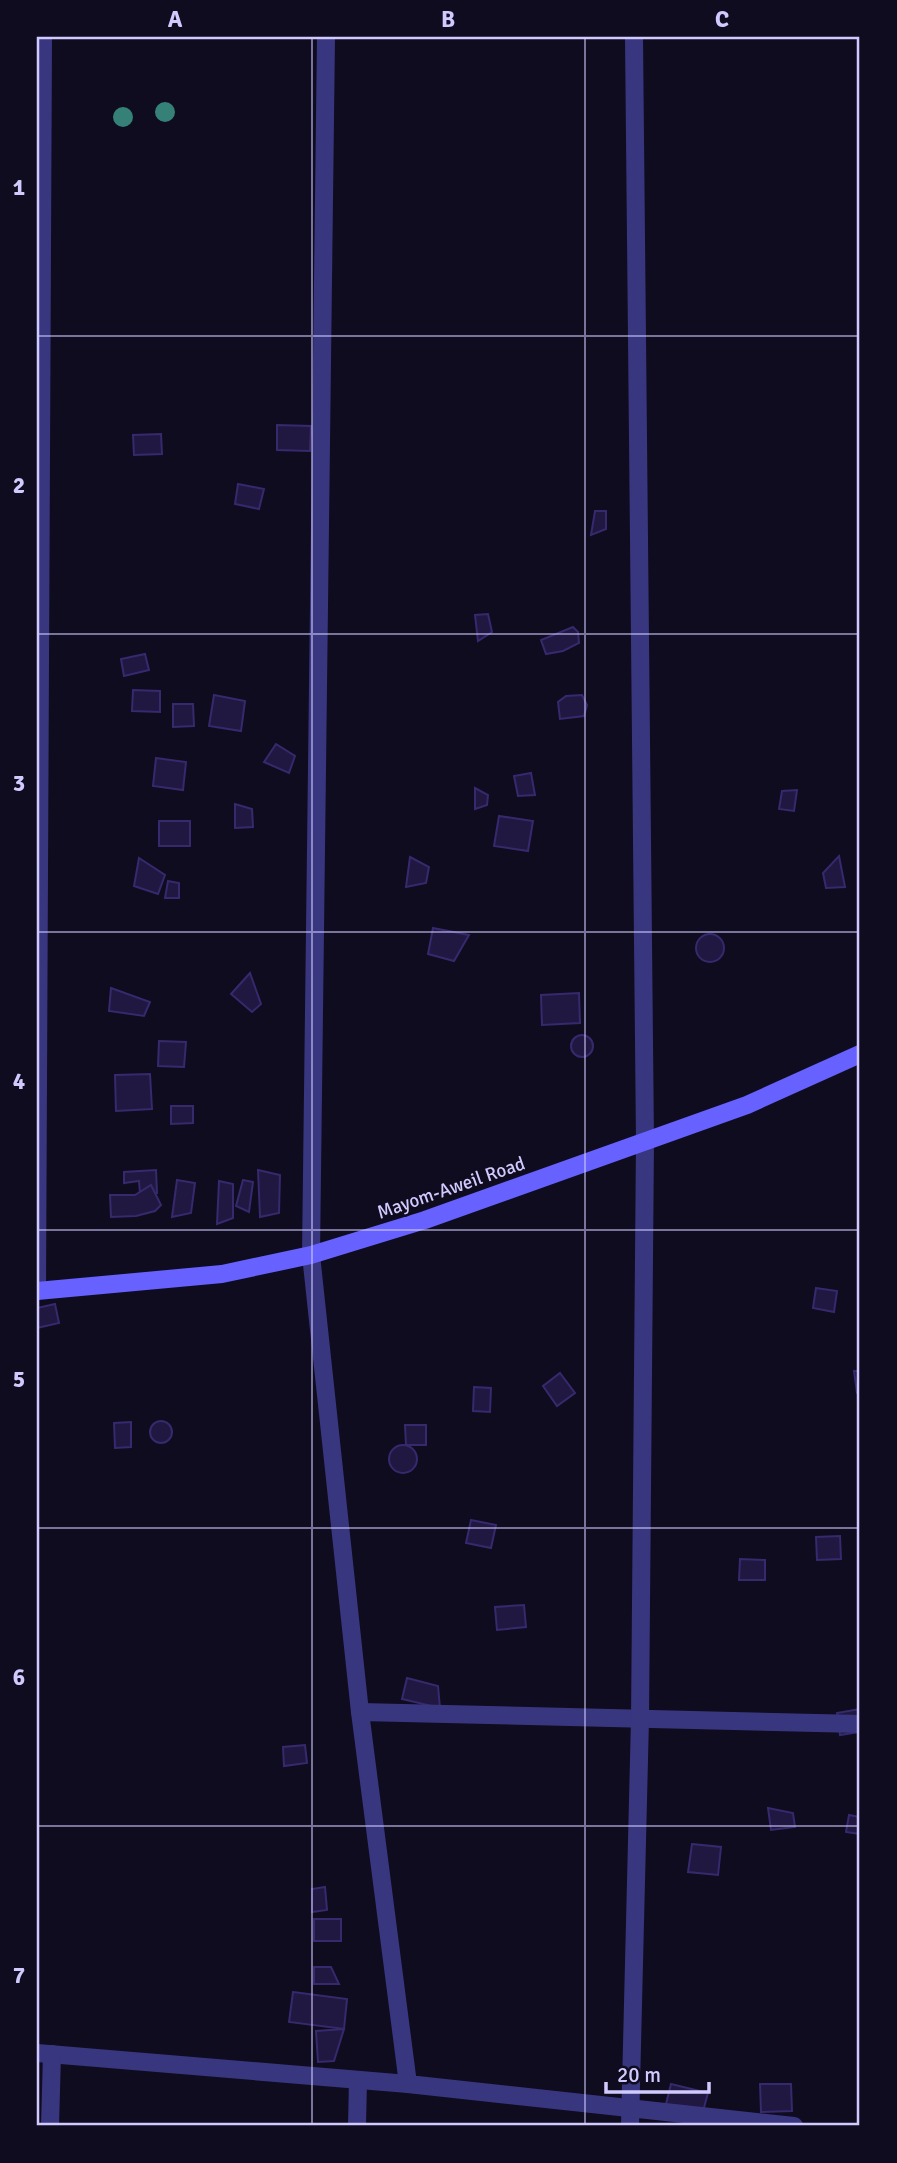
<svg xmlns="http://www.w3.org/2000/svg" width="897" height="2163" viewBox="0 0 897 2163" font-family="Signika,sans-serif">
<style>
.building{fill:#201841;stroke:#37296d;stroke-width:2}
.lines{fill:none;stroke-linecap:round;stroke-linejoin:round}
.minor{stroke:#393680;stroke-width:18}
.tertiary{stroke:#393680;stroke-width:18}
.secondary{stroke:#6661ff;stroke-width:18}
.tree{fill:#358177}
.grid{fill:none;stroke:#d1caff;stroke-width:2;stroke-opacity:0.55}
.labels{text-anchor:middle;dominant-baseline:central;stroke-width:5;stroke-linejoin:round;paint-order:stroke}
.street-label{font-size:19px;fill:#d1caff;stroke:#0f0c1f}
.neatline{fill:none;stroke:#d1caff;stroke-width:2.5}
.grid-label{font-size:23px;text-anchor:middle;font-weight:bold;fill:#d1caff}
</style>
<rect width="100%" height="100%" fill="#0f0c1f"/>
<g class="building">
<polygon points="277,425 311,426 310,451 277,450"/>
<polygon points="161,434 162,454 134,455 133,435"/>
<polygon points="238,484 264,489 259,509 235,504"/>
<polygon points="595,511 606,511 606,529 591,535"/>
<polygon points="488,614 492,632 478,641 475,615"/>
<polygon points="573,627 578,632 579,643 563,651 546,654 541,640"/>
<polygon points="145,654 149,670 124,676 121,659"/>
<polygon points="133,690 160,691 160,712 132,711"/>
<polygon points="214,695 245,701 241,731 209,726"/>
<polygon points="582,695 587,705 584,716 560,719 558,702 566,696"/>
<polygon points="173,704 193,704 194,726 173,727"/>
<polygon points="276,744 295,756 289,773 264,762"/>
<polygon points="156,758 186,762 183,790 153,786"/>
<polygon points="531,773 535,795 518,796 514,776"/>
<polygon points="475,788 488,795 487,805 475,809"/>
<polygon points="797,790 794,811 779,809 782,791"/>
<polygon points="235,804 252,809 253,827 235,828"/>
<polygon points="499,816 533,821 528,851 494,846"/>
<rect x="159" y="821" width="31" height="25"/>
<polygon points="839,856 845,887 826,888 823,873"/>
<polygon points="410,857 429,867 426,883 406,887"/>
<polygon points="139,858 165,875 158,894 134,886"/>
<polygon points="168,881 179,883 179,898 165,898"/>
<polygon points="433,928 469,935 454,961 428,954"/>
<circle cx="710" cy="948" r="14"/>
<polygon points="250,973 261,1004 252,1012 231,994"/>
<polygon points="111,988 150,1002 144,1016 109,1011"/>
<polygon points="579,993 580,1023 542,1025 541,995"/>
<circle cx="582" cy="1046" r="11"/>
<polygon points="159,1041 186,1042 184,1067 158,1066"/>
<polygon points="150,1074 152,1109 116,1111 115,1075"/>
<polygon points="171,1106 193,1106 193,1123 171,1124"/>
<polygon points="156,1170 157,1193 140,1194 139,1181 124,1183 124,1172"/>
<polygon points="258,1170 280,1175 279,1213 260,1217"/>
<polygon points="177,1180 195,1183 191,1213 172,1217"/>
<polygon points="243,1180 253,1182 249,1212 236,1206"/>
<polygon points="219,1181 233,1184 233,1218 217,1224"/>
<polygon points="151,1185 161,1205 155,1211 136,1216 111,1217 110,1195 135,1195"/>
<polygon points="816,1288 837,1291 834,1312 813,1308"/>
<polygon points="55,1304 59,1323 37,1328 37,1308"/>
<polygon points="854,1371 860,1371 860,1393 857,1393"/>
<polygon points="560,1373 575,1393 557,1406 543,1386"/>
<polygon points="474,1387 491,1388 490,1412 473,1411"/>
<circle cx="161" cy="1432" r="11"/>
<polygon points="131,1422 131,1447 115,1448 114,1423"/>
<polygon points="405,1425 426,1425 426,1445 406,1445"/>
<circle cx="403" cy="1459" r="14"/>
<polygon points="471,1520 496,1525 491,1548 466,1543"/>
<polygon points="840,1536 841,1559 817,1560 816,1537"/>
<polygon points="740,1559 765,1560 765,1580 739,1580"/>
<polygon points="524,1605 526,1627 497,1630 495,1607"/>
<polygon points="407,1678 438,1686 440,1708 402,1699"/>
<polygon points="860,1709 860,1732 840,1735 837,1713"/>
<polygon points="305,1745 307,1763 284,1766 283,1747"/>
<polygon points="768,1808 793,1813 795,1827 771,1830"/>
<polygon points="849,1815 860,1817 860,1834 846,1832"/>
<polygon points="692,1844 721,1847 718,1875 688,1872"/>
<polygon points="325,1887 327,1910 312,1912 312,1889"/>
<rect x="314" y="1919" width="27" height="22"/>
<polygon points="314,1967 331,1967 339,1984 314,1984"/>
<polygon points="293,1992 347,1999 344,2029 289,2022"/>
<polygon points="344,2029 334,2061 318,2062 316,2031"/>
<polygon points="671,2084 708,2093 699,2126 663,2116"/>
<polygon points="760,2084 791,2084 792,2111 761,2112"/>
</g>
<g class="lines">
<g class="minor">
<polyline points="311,1255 326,37"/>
<polyline points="37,1291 43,37"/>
<polyline points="360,1712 860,1724"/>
<polyline points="37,2053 408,2084"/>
<polyline points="50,2126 52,2054"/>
<polyline points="357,2126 358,2080"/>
<polyline points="630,2126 640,1719 645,1142 634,37"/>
</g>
<polyline class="tertiary" points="311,1255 360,1712 408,2084 794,2126"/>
<polyline class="secondary" points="37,1291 222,1274 311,1255 425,1220 747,1105 860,1054"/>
</g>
<g class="tree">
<circle cx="165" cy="112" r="10"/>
<circle cx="123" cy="117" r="10"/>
</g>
<path class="grid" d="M312,37V2126M585,37V2126M37,336H860M37,634H860M37,932H860M37,1230H860M37,1528H860M37,1826H860"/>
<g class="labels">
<g class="street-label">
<text transform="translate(451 1188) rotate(-19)">Mayom-Aweil Road</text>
</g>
</g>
<rect width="897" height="2163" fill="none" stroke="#0f0c1f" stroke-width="77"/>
<path d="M606 2082v10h103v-10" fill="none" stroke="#d1caff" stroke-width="3.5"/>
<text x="617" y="2082" font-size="21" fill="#d1caff" stroke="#0f0c1f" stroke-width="5" paint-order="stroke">20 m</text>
<rect x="38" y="38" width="820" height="2086" class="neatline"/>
<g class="grid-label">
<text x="175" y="27">A</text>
<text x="448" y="27">B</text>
<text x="722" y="27">C</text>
<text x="19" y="195">1</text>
<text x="19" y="493">2</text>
<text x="19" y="791">3</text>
<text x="19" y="1089">4</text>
<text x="19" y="1387">5</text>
<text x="19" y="1685">6</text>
<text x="19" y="1983">7</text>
</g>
</svg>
